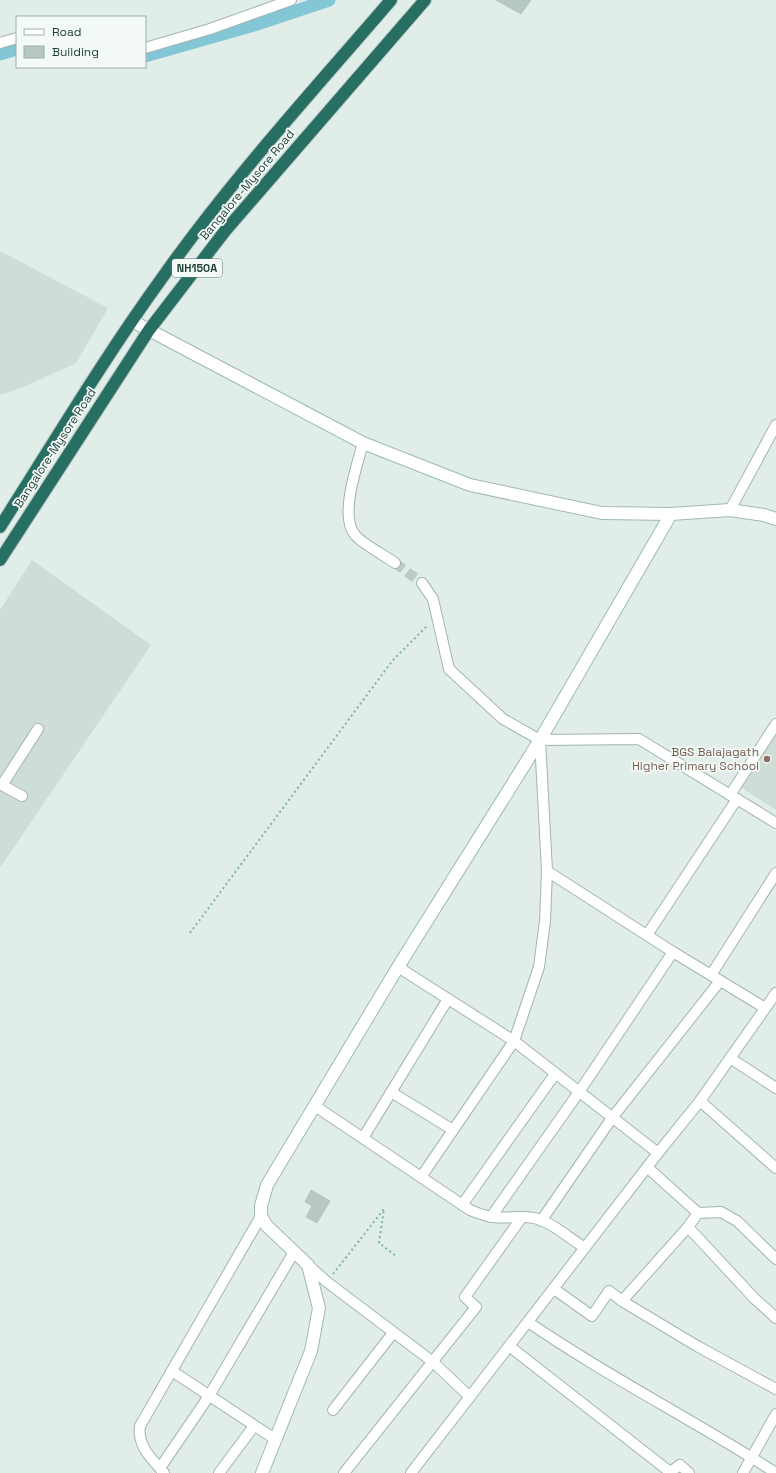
<svg xmlns="http://www.w3.org/2000/svg" width="776" height="1473" viewBox="0 0 776 1473" font-family="'Space Grotesk',sans-serif">
<style>
.built{fill:#cfddd7}
.lines{fill:none;stroke-linecap:round;stroke-linejoin:round}
.canal{stroke:#83c7d7;stroke-width:13}
.building{fill:#b6c8c1;stroke:#b3c7bf}
.street-tunnel{stroke:#bacac5;stroke-width:10;stroke-dasharray:10 5;stroke-linecap:butt}
.street-casing{stroke:#a3b5b0;stroke-width:12}
.secondary-casing{stroke:#9ebab1;stroke-width:14}
.highway-casing{stroke:#c0c9c7;stroke-width:14}
.path{stroke:#7eb4a5;stroke-width:2;stroke-dasharray:2 3;stroke-linecap:butt}
.street{stroke:#fff;stroke-width:10}
.secondary{stroke:#fff;stroke-width:12}
.highway{stroke:#286f63;stroke-width:12}
.education-dot{fill:#8d6e63;stroke:#f2f9f6;stroke-width:1.5}
.labels{text-anchor:middle;dominant-baseline:central;stroke-width:3.5;stroke-linejoin:round;paint-order:stroke}
.shield{fill:#f2f9f6;stroke:#5e7771;stroke-width:1}
.shield-label{font-size:11px;font-weight:bold;fill:#1f3f38}
.street-label{font-size:12px;fill:#1f3f38;stroke:#f2f9f6}
.education-label{font-size:12px;fill:#785e54;stroke:#f2f9f6;text-anchor:end}
</style>
<rect width="100%" height="100%" fill="#e1ede8"/>
<g class="built">
<polygon points="0,251 108,308 76,363 21,388 0,395"/>
<polygon points="32,560 151,645 0,868 0,610"/>
<polygon points="776,731 776,810 739,786"/>
</g>
<g class="lines">
<g class="canal">
<polyline points="0,54 17,49"/>
<polyline points="145,56 254,25 329,0"/>
</g>
</g>
<g class="building">
<polygon points="496,0 531,0 521,14"/>
<polygon points="311,1190 330,1201 317,1223 306,1217 312,1206 305,1202"/>
</g>
<g class="lines">
<polyline class="street-tunnel" points="395,563 422,583"/>
<g class="street-casing">
<g id="street">
<polyline points="0,43 17,38"/>
<polyline points="145,48 210,29 291,0"/>
<path d="M363,443C357,466 339,516 355,535C364,545 384,555 395,563"/>
<polyline points="730,510 776,425"/>
<polyline points="422,583 433,599 449,669 503,719 540,740 639,739 776,823"/>
<polyline points="0,784 22,796"/>
<polyline points="2,785 38,729"/>
<polyline points="730,795 776,724"/>
<polyline points="547,871 673,952 765,1008"/>
<polyline points="647,935 737,799"/>
<polyline points="398,967 514,1041 658,1153"/>
<polyline points="711,975 776,873"/>
<polyline points="730,1058 776,1088"/>
<polyline points="391,1092 453,1130"/>
<polyline points="700,1101 776,1168"/>
<path d="M315,1106L470,1210C477,1213 485,1216 493,1217C506,1219 520,1215 534,1218C552,1222 570,1239 585,1248"/>
<polyline points="363,1138 448,999"/>
<polyline points="648,1168 698,1213 688,1227 754,1298 776,1318"/>
<polyline points="421,1177 514,1041 539,967 545,921 547,871 540,740"/>
<polyline points="462,1205 555,1074"/>
<polyline points="698,1213 721,1212 737,1221 776,1259"/>
<polyline points="491,1217 579,1092 673,952"/>
<polyline points="541,1221 612,1118 720,981"/>
<polyline points="308,1265 327,1282 433,1362 470,1397"/>
<polyline points="554,1289 592,1316 609,1291 622,1301 688,1227"/>
<polyline points="622,1301 697,1346 776,1389"/>
<path d="M528,1322C608,1377 694,1420 776,1473"/>
<polyline points="509,1346 670,1472 680,1465 689,1473"/>
<polyline points="172,1371 275,1439"/>
<polyline points="333,1410 393,1333"/>
<polyline points="160,1468 209,1396 294,1252"/>
<path d="M164,1473C152,1459 137,1446 140,1426L261,1216"/>
<polyline points="219,1473 254,1426"/>
<polyline points="344,1473 476,1307 465,1297 522,1217"/>
<polyline points="411,1473 658,1153 700,1101 776,993"/>
<polyline points="743,1473 776,1414"/>
</g>
</g>
<g class="secondary-casing">
<g id="secondary">
<polyline points="132,321 363,443 470,485 602,513 671,514 730,510 764,515 776,519"/>
<polyline points="262,1473 311,1351 319,1308 308,1265 266,1225 261,1216 261,1206 267,1185 398,967 540,740 671,514"/>
</g>
</g>
<g class="highway-casing">
<g id="highway">
<path d="M0,527C53,444 104,358 162,278C231,180 313,91 391,0"/>
<polyline points="0,560 149,330 225,231 425,0"/>
</g>
</g>
<g class="path">
<polyline points="190,933 393,660 428,625"/>
<polyline points="333,1274 384,1209 379,1243 396,1256"/>
</g>
<use href="#street" class="street"/>
<use href="#secondary" class="secondary"/>
<use href="#highway" class="highway"/>
</g>
<circle class="education-dot" cx="767" cy="759" r="4"/>
<g class="labels">
<rect class="shield" x="172" y="259" width="50" height="18" rx="3"/>
<g class="shield-label">
<text x="197" y="268">NH150A</text>
</g>
<g class="street-label">
<text transform="translate(247 185) rotate(-50)">Bangalore-Mysore Road</text>
<text transform="translate(55 448) rotate(-57)">Bangalore-Mysore Road</text>
</g>
<g class="education-label">
<text x="759" y="752">BGS Balajagath<tspan x="759" dy="14">Higher Primary School</tspan></text>
</g>
</g>
<rect x="16" y="16" width="130" height="52" fill="#f2f9f6" stroke="#9eafaa"/>
<rect x="24" y="29" width="20" height="6" fill="#ffffff" stroke="#9eafaa"/>
<text x="52" y="36" font-size="12" fill="#1f3f38">Road</text>
<rect x="24" y="46" width="20" height="12" fill="#b6c8c1" stroke="#9eafaa"/>
<text x="52" y="56" font-size="12" fill="#1f3f38">Building</text>
</svg>
